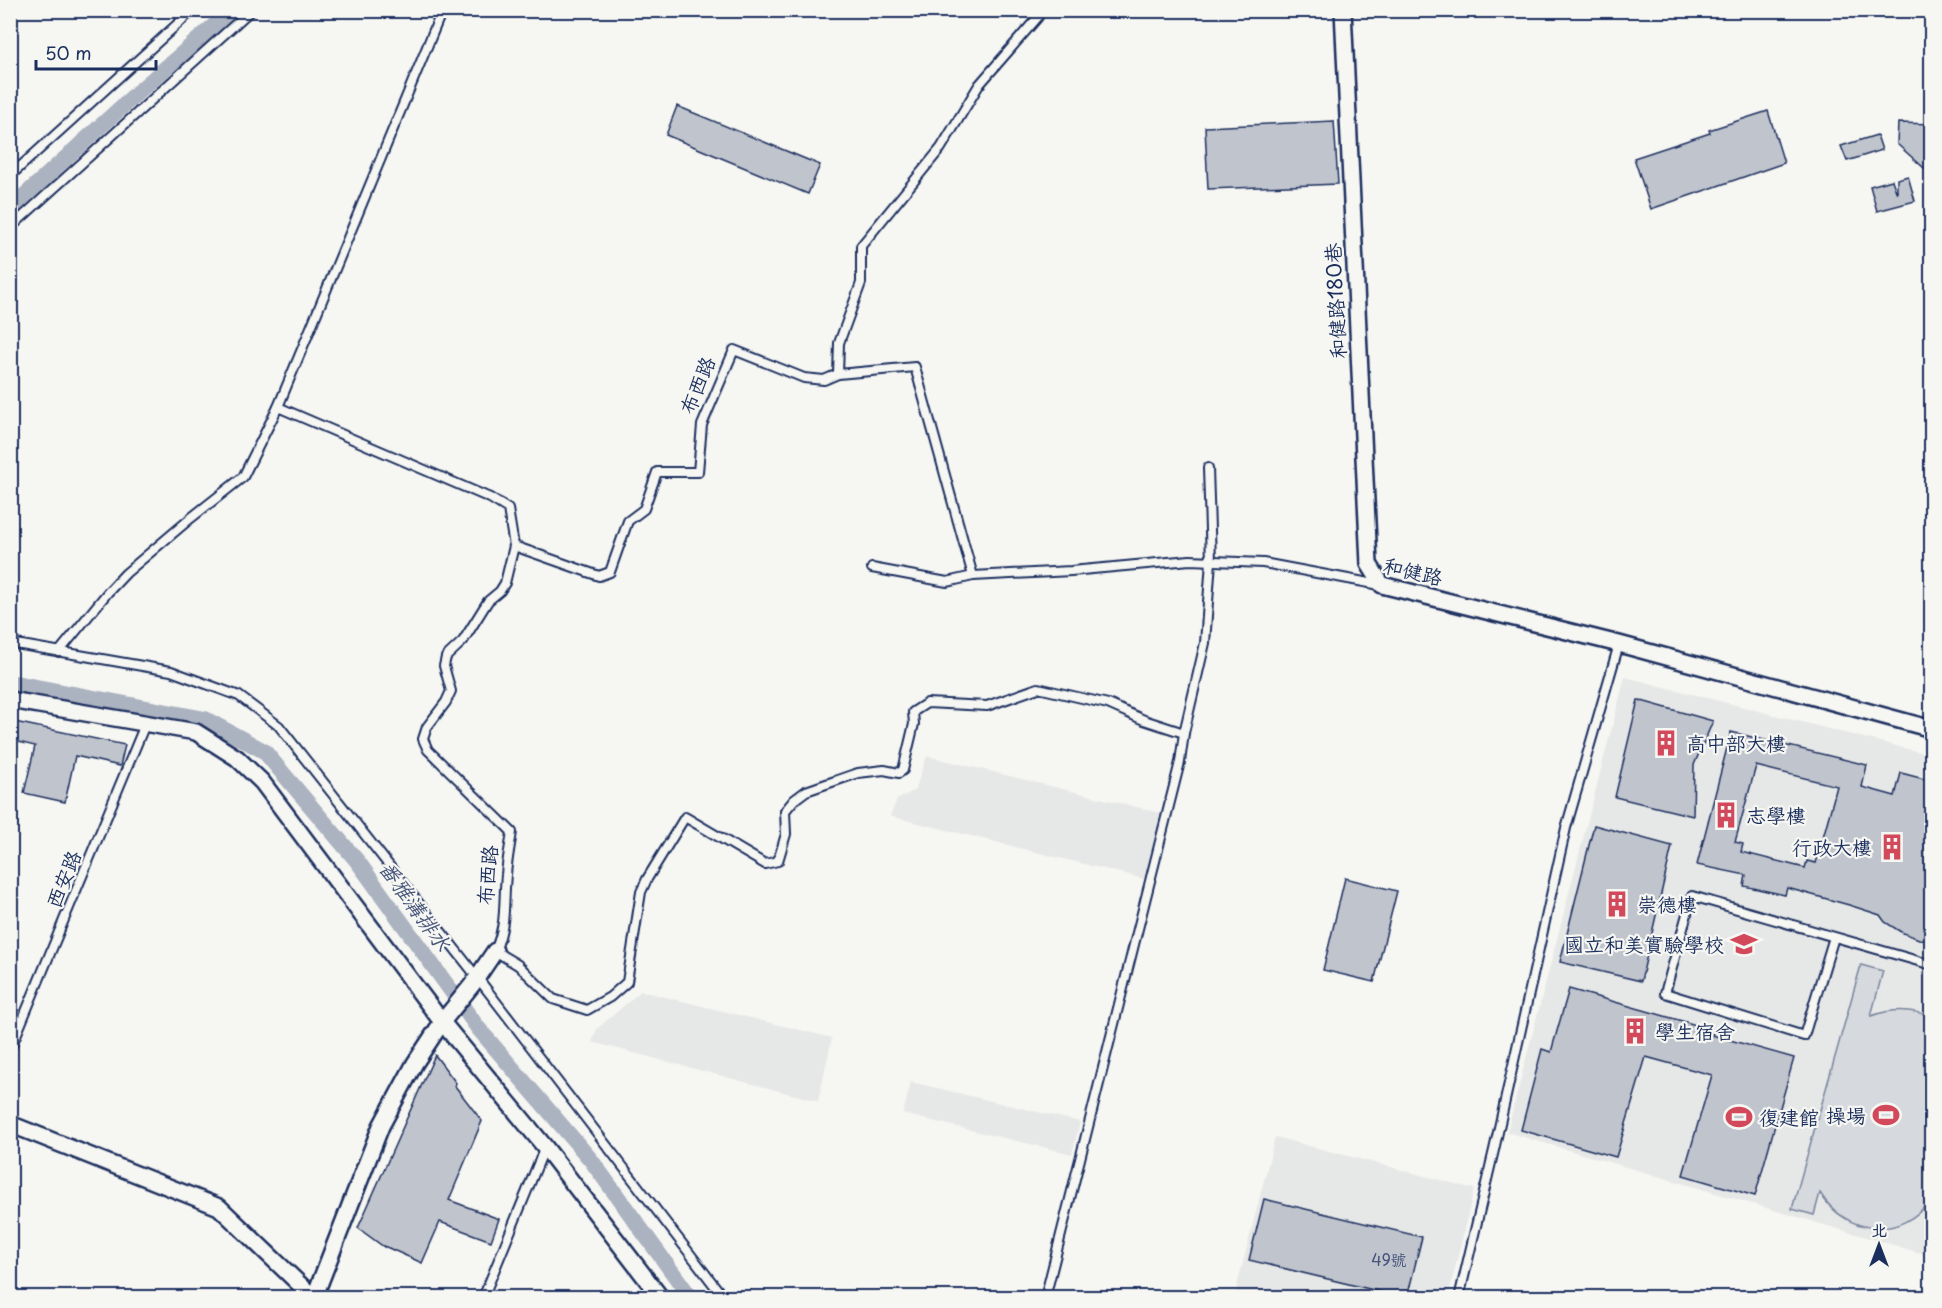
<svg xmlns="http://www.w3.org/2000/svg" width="1942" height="1308" viewBox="0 0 1942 1308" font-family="'Playpen Sans','LXGW WenKai TC',sans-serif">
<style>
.built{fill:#e6e7e7}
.green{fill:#d6d9dd;stroke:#78849e;stroke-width:1.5}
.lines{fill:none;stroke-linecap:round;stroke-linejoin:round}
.canal{stroke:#abb2c0;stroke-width:16}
.building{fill:#c0c4cd;stroke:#1b2f5e;stroke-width:1.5;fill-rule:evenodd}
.lane-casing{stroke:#1b2f5e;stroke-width:12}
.street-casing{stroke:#1b2f5e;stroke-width:20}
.lane{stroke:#f6f6f2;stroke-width:8}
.street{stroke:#f6f6f2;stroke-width:15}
.labels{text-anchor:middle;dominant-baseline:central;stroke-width:4.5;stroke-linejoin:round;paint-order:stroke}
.number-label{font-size:16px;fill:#44547a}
.street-label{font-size:20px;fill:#1b2f5e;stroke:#f6f6f2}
.poi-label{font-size:20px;fill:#1b2f5e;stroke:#f6f6f2;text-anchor:start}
.water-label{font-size:21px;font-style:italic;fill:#46567b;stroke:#f6f6f2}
</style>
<rect width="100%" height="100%" fill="#f6f6f2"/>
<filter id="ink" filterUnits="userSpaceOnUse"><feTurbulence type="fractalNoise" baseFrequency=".0167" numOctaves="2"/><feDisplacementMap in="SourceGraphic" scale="12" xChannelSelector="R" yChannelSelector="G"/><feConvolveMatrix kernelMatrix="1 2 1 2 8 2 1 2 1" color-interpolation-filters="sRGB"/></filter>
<g filter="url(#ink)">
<g class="built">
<polygon points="1625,677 1931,755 1931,1256 1507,1132"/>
<polygon points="927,756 1161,813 1145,879 890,816 897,800 915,790"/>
<polygon points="641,991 832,1038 818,1101 592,1042 597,1029"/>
<polygon points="911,1082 1080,1122 1072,1154 903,1114"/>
<polygon points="1275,1137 1474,1189 1448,1297 1234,1298"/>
</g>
<path class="green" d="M1861,965L1883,971L1871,1016C1891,1009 1911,1008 1931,1017V1199C1901,1241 1847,1236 1820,1193L1814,1215L1792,1209Z"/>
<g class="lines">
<g class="canal">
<polyline points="10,209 138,92 232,10"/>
<polyline points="10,682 205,719 264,751 358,862 478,1028 591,1160 691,1298"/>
</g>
</g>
<g class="building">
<polygon points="677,106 820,165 808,194 666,135"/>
<polygon points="1768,111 1784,163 1651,209 1634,158 1710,133 1709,130"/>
<polygon points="1334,121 1338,184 1208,189 1205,127"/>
<polygon points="1898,123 1932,124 1932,175 1897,144"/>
<polygon points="1877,135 1882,150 1847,161 1841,146"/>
<polygon points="1908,176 1915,201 1877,211 1870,186 1892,180 1897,194 1897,179"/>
<polygon points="1638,700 1713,721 1694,765 1693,816 1615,797"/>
<polygon points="10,721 125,745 120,766 75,756 65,802 24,793 35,746 10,740"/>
<path d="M1731,732L1867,765L1862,787L1895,796L1901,773L1932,781V940L1919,939L1901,932L1885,922L1880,915L1849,905L1787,888L1785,895L1744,886L1746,875L1697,865ZM1756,766L1837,786L1816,863L1807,861L1805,868L1741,852L1743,844L1735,842Z"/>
<polygon points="1594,825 1672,846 1641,981 1560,962"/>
<polygon points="1345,878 1397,891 1374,982 1323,970"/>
<polygon points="1569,989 1714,1030 1712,1035 1794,1058 1755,1196 1683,1175 1712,1075 1646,1057 1616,1157 1521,1130 1542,1049 1551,1052"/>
<polygon points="435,1055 456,1083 455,1086 482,1121 449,1200 499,1219 491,1241 440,1222 422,1263 384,1246 384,1247 358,1228"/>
<polygon points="1264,1199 1422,1237 1407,1298 1249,1260"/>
</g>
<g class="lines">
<g class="lane-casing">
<g id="lane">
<polyline points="10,176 193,10"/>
<polyline points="10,228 251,10"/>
<path d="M278,407L490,498L508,509L514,546L505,583L500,591L488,601L463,641L446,657L444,666L451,691L446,702L427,727L423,739L428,750L512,832C510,846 507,861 506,875C503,904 507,923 495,951L518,965L553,999L587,1010L610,997L627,982L641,892L647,879L685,817L765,864L778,861L786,834L785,811L794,800L806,791L858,773L884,770L899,773L903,770L914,724L913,712L927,703L987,706L1038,688L1108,704L1144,720L1184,733"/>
<polyline points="514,546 599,576 610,572 628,521 644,509 657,472 698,472 702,425 734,350 804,378 824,380 838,374"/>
<polyline points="872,568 947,582 973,576 1071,571 1190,560 1263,563 1380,585"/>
<polyline points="973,576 915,367 838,374 839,343 861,283 861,246 941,148 979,85 1038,17 1041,10"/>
<polyline points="10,643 171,671 239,696 279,726 477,977 724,1298"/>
<polyline points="59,652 108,592 126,573 191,518 243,477 278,407 441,13 437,10"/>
<polyline points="1834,937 1804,1036 1665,993 1692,896 1932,965"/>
<polyline points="10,1050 146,722"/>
<polyline points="483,1298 545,1147"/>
<polyline points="1045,1298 1180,762 1184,733 1205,643 1211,561 1208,468"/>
<polyline points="1459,1298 1494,1150 1566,828 1619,644"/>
</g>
</g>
<g class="street-casing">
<g id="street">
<polyline points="1343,10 1369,564 1382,585 1619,644 1932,729"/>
<polyline points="10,700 196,732 237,758 262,782 442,1022 545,1147 661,1298"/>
<polyline points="10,1124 219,1207 314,1298"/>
<polyline points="314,1298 381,1126 415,1063 442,1022 472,985 495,951"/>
</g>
</g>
<use href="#lane" class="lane"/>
<use href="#street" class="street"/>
</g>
</g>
<defs>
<g id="building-bare" transform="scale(2.07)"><path d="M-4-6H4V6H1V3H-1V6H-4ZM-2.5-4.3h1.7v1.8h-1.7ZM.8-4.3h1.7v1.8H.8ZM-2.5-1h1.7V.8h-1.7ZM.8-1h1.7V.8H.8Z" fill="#d1495b" stroke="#f6f6f2" stroke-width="2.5" paint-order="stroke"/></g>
<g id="school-bare" transform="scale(2.07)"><path d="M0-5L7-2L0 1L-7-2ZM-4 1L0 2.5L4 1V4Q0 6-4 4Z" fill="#d1495b" stroke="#f6f6f2" stroke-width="2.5" paint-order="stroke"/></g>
<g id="stadium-bare" transform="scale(2.07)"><path d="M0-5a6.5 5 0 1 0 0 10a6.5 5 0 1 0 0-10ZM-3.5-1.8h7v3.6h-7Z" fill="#d1495b" stroke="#f6f6f2" stroke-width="2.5" paint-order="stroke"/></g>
</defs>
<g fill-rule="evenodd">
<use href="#building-bare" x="1666" y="743"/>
<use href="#building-bare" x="1726" y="815"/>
<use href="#building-bare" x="1892" y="847"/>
<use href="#building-bare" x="1617" y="904"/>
<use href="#school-bare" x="1744" y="944"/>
<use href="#building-bare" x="1635" y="1031"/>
<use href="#stadium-bare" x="1886" y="1115"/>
<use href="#stadium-bare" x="1739" y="1117"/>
</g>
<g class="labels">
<g class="number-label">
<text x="1389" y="1259">49號</text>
</g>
<g class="street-label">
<text transform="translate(1335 301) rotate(-93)">和健路180巷</text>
<text transform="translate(697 385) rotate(-68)">布西路</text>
<text transform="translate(1413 571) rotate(13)">和健路</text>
<text transform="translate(487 875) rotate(-85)">布西路</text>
<text transform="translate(63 879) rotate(-68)">西安路</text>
</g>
<g class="poi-label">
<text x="1686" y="743">高中部大樓</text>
<text x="1746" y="815">志學樓</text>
<text x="1872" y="847" text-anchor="end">行政大樓</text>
<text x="1637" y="904">崇德樓</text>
<text x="1724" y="944" text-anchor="end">國立和美實驗學校</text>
<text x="1655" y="1031">學生宿舍</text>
<text x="1866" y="1115" text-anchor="end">操場</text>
<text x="1759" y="1117">復建館</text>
</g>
<g class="water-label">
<text transform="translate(416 905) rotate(54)">番雅溝排水</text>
</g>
</g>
<rect width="1942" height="1308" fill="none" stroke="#f6f6f2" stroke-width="36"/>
<rect x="18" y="18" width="1906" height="1272" fill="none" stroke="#1b2f5e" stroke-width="2" filter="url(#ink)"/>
<g transform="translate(1879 1245)" stroke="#f6f6f2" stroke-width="4.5" paint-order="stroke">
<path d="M0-4.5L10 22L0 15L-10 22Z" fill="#1b2f5e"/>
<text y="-9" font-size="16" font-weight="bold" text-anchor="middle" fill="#1b2f5e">北</text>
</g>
<path d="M36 60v9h120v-9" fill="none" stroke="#1b2f5e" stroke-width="3"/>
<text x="45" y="60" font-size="18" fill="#1b2f5e" stroke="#f6f6f2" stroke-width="4.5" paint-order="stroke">50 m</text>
</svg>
